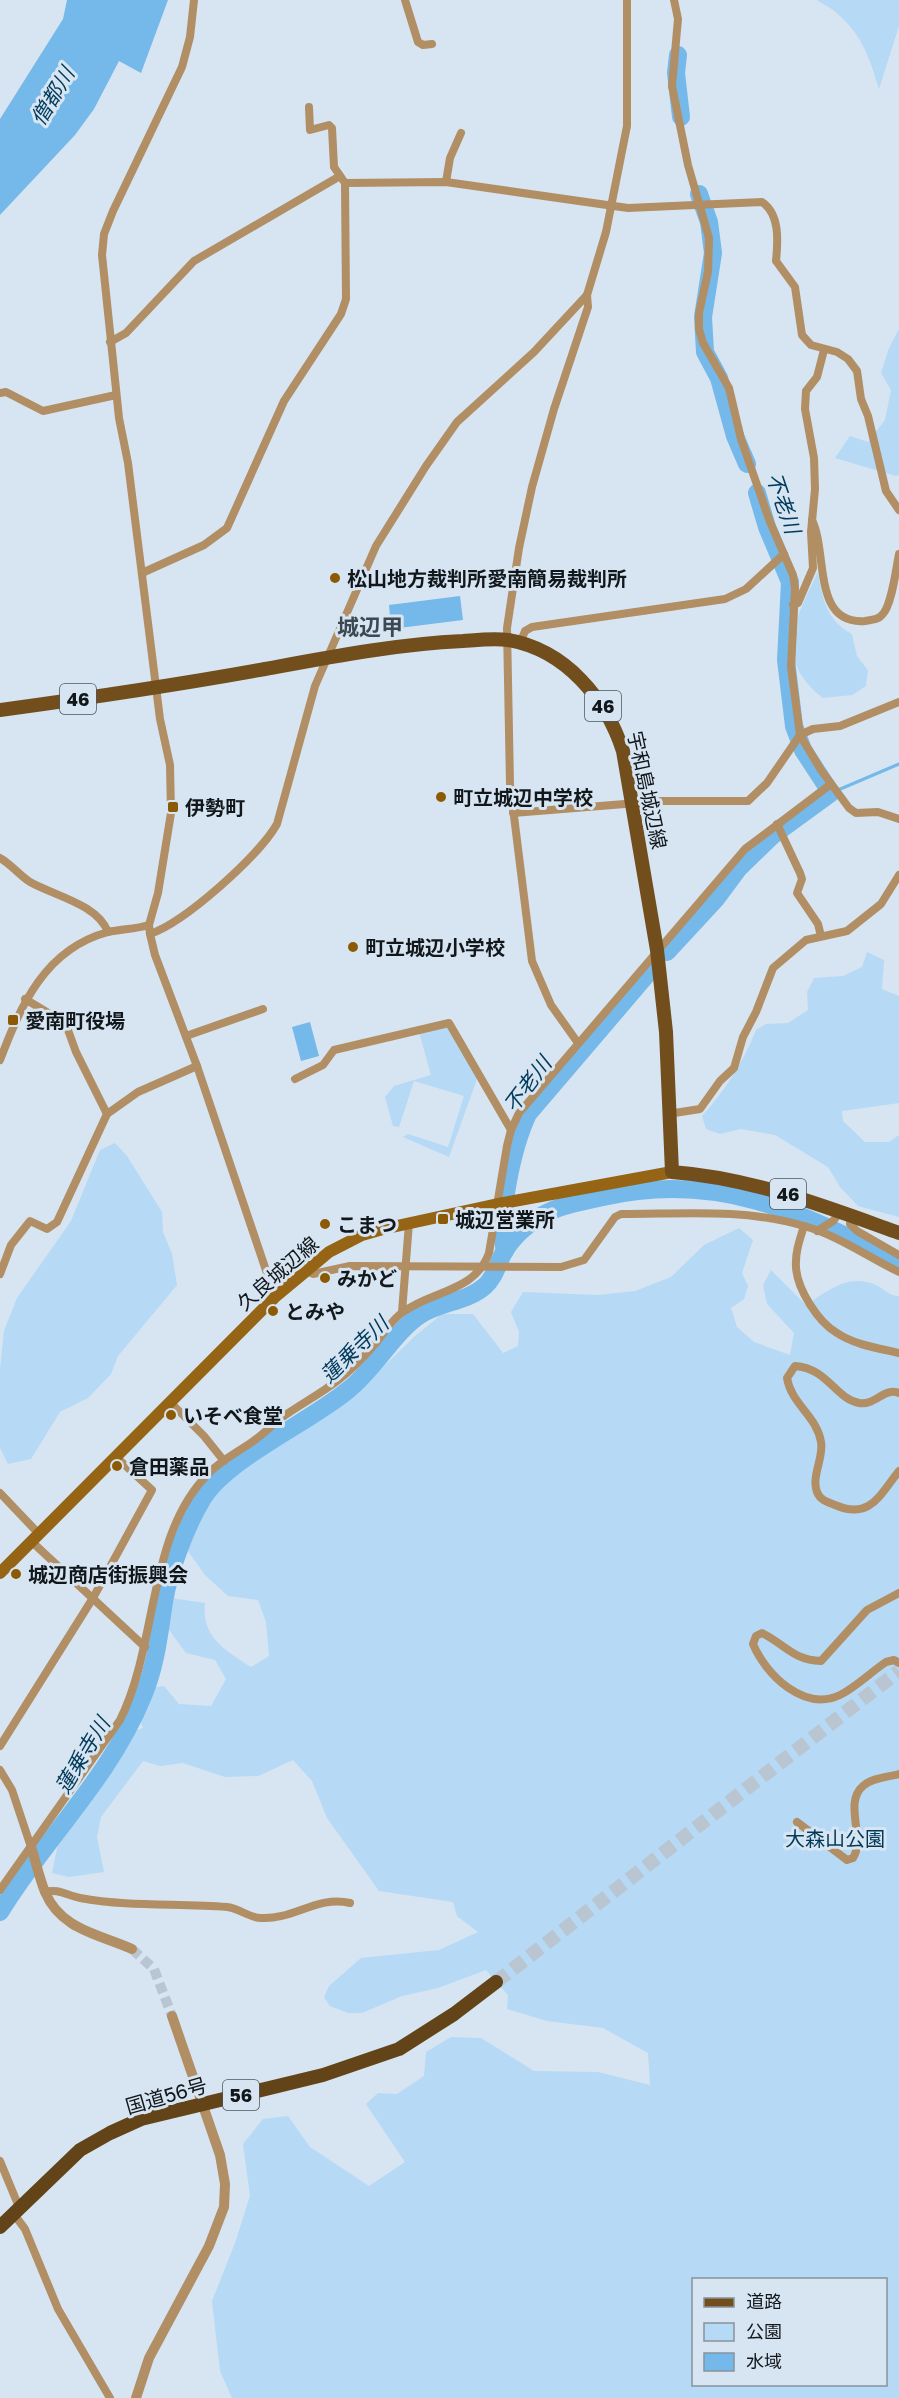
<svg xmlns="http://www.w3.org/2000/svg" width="899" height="2398" viewBox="0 0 899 2398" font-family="'Golos Text','Noto Sans JP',sans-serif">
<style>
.green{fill:#b6d9f5;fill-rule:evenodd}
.water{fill:#75b8ea}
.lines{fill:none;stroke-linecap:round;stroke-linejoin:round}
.stream{stroke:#75b8ea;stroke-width:3}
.river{stroke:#75b8ea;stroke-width:18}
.tertiary-tunnel{stroke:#b9c6d1;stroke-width:10;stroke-dasharray:10 5;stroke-linecap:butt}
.trunk-tunnel{stroke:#b9c6d1;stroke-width:14;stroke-dasharray:14 7;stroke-linecap:butt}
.minor{stroke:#b18e63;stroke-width:8}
.tertiary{stroke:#b18e63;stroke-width:10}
.secondary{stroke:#966415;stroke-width:12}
.primary{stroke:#714e1b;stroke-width:14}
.trunk{stroke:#624418;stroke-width:14}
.poi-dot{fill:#8c5a04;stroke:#d6e5f1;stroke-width:2}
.labels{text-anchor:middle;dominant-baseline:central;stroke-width:6;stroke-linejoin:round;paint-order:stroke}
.shield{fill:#d6e5f1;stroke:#4d555b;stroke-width:1.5}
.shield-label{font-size:18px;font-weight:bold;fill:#12171b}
.poi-label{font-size:20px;font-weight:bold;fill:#12171b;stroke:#d6e5f1;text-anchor:start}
.street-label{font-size:20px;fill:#12171b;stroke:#d6e5f1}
.park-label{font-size:20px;fill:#003959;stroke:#d6e5f1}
.water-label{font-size:21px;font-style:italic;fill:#023a5b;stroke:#d6e5f1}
.quarter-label{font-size:22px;font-weight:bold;fill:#3d4952;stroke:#d6e5f1}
</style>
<rect width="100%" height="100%" fill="#d6e5f1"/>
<g class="green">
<path d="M899,0V26L879,89C869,56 861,32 833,10C828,6 821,3 817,0Z"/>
<polygon points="899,329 899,475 896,476 835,458 850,436 868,442 885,420 891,390 881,373 889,348"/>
<path d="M818,572C822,599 827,621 852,634L857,656L868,670L866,686L852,695L823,698C773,659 795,619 818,572Z"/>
<path d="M867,952L884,960L882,989L899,996V1103L842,1111L843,1121L865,1142H889L899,1135V1217L858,1206L840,1187L828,1167L775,1135L741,1129L720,1134L706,1129L702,1116C726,1089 743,1063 756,1030L766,1024L788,1023L808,1010L807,992L814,978L843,976L862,967Z"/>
<polygon points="448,1027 477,1079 449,1157 403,1137 408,1134 448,1147 464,1096 414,1081 399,1127 393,1126 385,1097 394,1086 431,1075 419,1032"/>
<polygon points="115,1143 127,1156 162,1212 163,1232 172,1254 177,1285 118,1356 111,1374 88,1398 60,1412 31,1459 8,1464 0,1448 0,1370 4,1331 17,1298 71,1221 100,1150"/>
<path d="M739,1228L753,1240L742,1273L748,1286L744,1299L731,1308L737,1327L754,1342L790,1355L794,1333L767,1304L763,1285L771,1270L806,1305C828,1291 847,1274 874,1284C884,1288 888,1296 899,1296V2398H232L220,2371L212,2301L235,2243L250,2196L243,2144L263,2119L288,2116L310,2147L369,2186L405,2162L366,2104L378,2093L397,2094L424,2076L426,2052L451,2037L481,2038L534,2071L598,2072L650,2085L648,2053L603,2028L547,2021L507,2009L508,1995L486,1970L438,1988L402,1996L362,2013H348L330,2006L324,1997L329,1986L361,1958L439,1950L478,1932L457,1916L453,1902L379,1891L327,1818L312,1781L293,1760L258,1776L225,1777L183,1763L160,1766L143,1761L101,1817L97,1837L104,1872L69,1877L52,1873L59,1839L77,1807L127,1734L143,1728L139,1718L151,1688L164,1686L179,1704L211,1706L226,1679L215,1660L186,1653L166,1626L171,1598L205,1603C201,1637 225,1650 251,1667L269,1656L266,1622L258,1600L228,1596L205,1575L187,1550L211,1494L247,1461L283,1435L353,1396L415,1336L442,1314H473L503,1353L518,1346L519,1332L511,1312L523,1292L598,1295L635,1291L671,1277L704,1245ZM694,2280H886V2384H694Z"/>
</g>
<g class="water">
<polygon points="67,0 168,0 141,73 119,61 94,109 75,135 0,215 0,119 63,19"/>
<polygon points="460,596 463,620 391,629 389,605"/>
<polygon points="310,1022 319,1056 301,1061 292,1027"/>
</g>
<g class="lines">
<polyline class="stream" points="831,793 899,764"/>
<g class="river">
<polyline points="678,55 676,73 681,117"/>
<polyline points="699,194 709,222 713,253 703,317 705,352 719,378 735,436 747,464"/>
<polyline points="667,952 716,899 739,868 772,836 831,793 803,750 794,726 786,660 790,582 767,527 757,493"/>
<path d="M505,1251C497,1217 513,1146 528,1114L650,971"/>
<path d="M0,1912C45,1838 110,1778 143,1696C156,1665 159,1635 164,1602C169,1571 187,1524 203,1498C228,1458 310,1422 348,1390C373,1371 396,1330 420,1315C440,1302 467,1302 485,1286C495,1277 498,1263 504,1252C512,1238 527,1224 541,1216C559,1205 582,1202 603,1197C717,1171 800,1211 899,1263"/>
</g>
<polyline class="tertiary-tunnel" points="132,1949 154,1969 172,2016"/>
<polyline class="trunk-tunnel" points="496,1982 899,1671"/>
<g class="minor">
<polyline points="194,0 190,37 182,67 113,211 104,234 102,255 119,418 128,463 160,719 170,765 171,813 158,893 149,925 150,934 155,955 197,1066 275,1297"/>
<polyline points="405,0 418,42 423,45 432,44"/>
<polyline points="674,0 678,19 672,86 688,165 709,238 708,272 699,313 699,329 703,343 729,388 741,439 770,522 793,575 795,588 791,667 800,735 821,770 849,808 856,813 878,812 899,819"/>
<polyline points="446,182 450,158 461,133"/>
<path d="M345,183L446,182L628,208L762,202C780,214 778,241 776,261L795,287L802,335L811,345L837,352L848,359L857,371L861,399L868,416L886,491L899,510"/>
<polyline points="110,342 126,333 194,261 340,176"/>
<polyline points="0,393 6,392 43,411 116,395"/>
<path d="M812,520C828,553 812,625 865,621C871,620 878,620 882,615C892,606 896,568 899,554"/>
<polyline points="142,573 204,545 227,528 284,401 341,314 346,299 345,183 334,167 332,128 329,125 310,130 309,107"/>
<polyline points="793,605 798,603 813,568 811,532 815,489 814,458 805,409 806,391 817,377 824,350"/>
<polyline points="520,643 525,631 532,627 725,599 746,589 784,554"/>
<polyline points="513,813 662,801 748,801 767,783 800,735 813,729 840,726 899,702"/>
<polyline points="777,824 800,873 802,879 797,893 818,924 821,936"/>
<path d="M0,858C11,864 19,875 30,882C55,896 97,904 108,932"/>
<path d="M150,934C185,922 259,856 277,824L315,686L376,546L426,466L457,422L534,352L587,295L606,232L627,126V0"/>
<polyline points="25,999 60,1020 68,1030 76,1052 107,1114"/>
<polyline points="186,1036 263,1009"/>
<polyline points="578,1043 551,1005 532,961 510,784 507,628 519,548 532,487 554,409 588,307 587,295"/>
<path d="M0,1060C21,1005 45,949 108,932C122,929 136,929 149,925"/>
<polyline points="295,1079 323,1065 334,1050 449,1023 511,1130"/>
<polyline points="668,1114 700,1109 720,1081 734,1068 743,1037 756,1012 773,968 806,940 847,931 881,904 899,875"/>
<polyline points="851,1216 850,1224 857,1231 899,1255"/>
<path d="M804,1226C800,1239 795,1252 796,1267C797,1289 818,1322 837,1333C855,1345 878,1348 899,1353"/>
<polyline points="817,1231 833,1221 840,1212"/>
<path d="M305,1270L313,1274L350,1266L561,1267L584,1260L615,1217L621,1214C683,1214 743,1208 804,1226C837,1235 868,1257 899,1272"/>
<polyline points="0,1274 11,1245 30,1221 47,1229 57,1222 107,1114 138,1092 197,1066"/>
<polyline points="402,1312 409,1223"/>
<path d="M899,1393C884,1387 875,1406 859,1403C836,1399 827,1368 795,1366L787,1378C791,1404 817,1416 821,1442C824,1457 811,1477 817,1492C820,1500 827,1502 835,1505C870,1520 879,1496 899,1471"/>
<polyline points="169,1401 204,1436 224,1461"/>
<polyline points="0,1493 39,1534"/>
<polyline points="31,1541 145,1647"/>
<path d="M899,1593L867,1610L821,1661C793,1660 786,1645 762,1633L756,1636L753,1644C766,1675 804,1712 840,1695C856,1687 871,1672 886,1662L894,1660L899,1663"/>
<polyline points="0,1746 93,1598 152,1490 115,1456"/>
<polyline points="0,1770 12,1790 31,1847"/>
<path d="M797,1822L847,1860L853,1858C866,1838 843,1803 863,1786C871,1778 888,1777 899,1774"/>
<path d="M0,1890L120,1720C158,1645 147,1535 208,1474C220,1461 238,1452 252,1442C264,1434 273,1424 284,1416C301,1404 320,1394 337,1381C352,1370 364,1357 376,1343C384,1333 392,1319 403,1312C433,1290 475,1292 489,1253L507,1146L511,1130L519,1113L745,849L831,784"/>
<path d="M45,1892C58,1888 68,1896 80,1898C129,1907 178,1903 227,1907C239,1908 249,1918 261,1918C293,1920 318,1895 350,1903"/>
<polyline points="0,2161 19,2207"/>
<polyline points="13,2213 25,2229 58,2309 110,2398"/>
</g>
<g class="tertiary">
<path d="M31,1847C36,1862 39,1877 45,1892C61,1930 99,1934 132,1949"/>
<polyline points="136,2398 149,2358 209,2246 224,2207 225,2184 220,2155 172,2016"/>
</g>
<polyline class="secondary" points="0,1573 275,1297 329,1252 362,1235 383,1229 498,1204 672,1172"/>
<path class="primary" d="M0,710C89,698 177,685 265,669C330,657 397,644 463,641C477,640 494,638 508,640C566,650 606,699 623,751L657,950L666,1032L672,1172C752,1178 824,1206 899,1233"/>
<polyline class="trunk" points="0,2227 80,2150 110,2133 141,2119 323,2075 399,2049 454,2014 496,1982"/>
</g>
<g class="poi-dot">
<circle cx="335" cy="578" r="6"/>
<circle cx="441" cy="797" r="6"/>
<rect x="167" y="801" width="12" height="12" rx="3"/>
<circle cx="353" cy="947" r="6"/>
<rect x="7" y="1014" width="12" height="12" rx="3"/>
<rect x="437" y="1213" width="12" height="12" rx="3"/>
<circle cx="325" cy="1224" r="6"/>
<circle cx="325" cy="1278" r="6"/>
<circle cx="273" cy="1311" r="6"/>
<circle cx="171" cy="1415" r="6"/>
<circle cx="117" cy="1466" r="6"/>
<circle cx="16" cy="1574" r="6"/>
</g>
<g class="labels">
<g class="shield">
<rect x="60" y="684" width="36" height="30" rx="4.5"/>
<rect x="585" y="691" width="36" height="30" rx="4.5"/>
<rect x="770" y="1179" width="36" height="30" rx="4.5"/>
<rect x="223" y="2080" width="36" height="30" rx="4.5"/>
</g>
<g class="shield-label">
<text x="78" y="699">46</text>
<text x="603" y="706">46</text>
<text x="788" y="1194">46</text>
<text x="241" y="2095">56</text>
</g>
<g class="poi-label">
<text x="347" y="578">松山地方裁判所愛南簡易裁判所</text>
<text x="453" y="797">町立城辺中学校</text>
<text x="185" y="807">伊勢町</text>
<text x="365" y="947">町立城辺小学校</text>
<text x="25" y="1020">愛南町役場</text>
<text x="455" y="1219">城辺営業所</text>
<text x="337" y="1224">こまつ</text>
<text x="337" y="1278">みかど</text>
<text x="285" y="1311">とみや</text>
<text x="183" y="1415">いそべ食堂</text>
<text x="129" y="1466">倉田薬品</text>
<text x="28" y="1574">城辺商店街振興会</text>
</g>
<g class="street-label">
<text transform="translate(648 790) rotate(78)">宇和島城辺線</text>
<text transform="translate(277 1273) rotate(-41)">久良城辺線</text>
<text transform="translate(166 2095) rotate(-16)">国道56号</text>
</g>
<g class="park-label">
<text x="835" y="1838">大森山公園</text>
</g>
<g class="water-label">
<text transform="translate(52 96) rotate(-59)">僧都川</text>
<text transform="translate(784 503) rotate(71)">不老川</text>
<text transform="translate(527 1084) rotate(-53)">不老川</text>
<text transform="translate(354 1349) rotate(-44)">蓮乗寺川</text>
<text transform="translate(82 1755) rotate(-59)">蓮乗寺川</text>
</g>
<g class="quarter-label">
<text x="370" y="626">城辺甲</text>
</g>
</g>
<rect x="692" y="2278" width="195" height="108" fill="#d6e5f1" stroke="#88939b" stroke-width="1.5"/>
<rect x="704" y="2298" width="30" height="9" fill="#714e1b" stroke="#88939b" stroke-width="1.5"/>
<text x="746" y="2308" font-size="18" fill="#12171b">道路</text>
<rect x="704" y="2323" width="30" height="18" fill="#b6d9f5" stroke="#88939b" stroke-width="1.5"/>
<text x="746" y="2338" font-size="18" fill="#12171b">公園</text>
<rect x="704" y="2353" width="30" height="18" fill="#75b8ea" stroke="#88939b" stroke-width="1.5"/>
<text x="746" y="2368" font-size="18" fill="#12171b">水域</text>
</svg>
